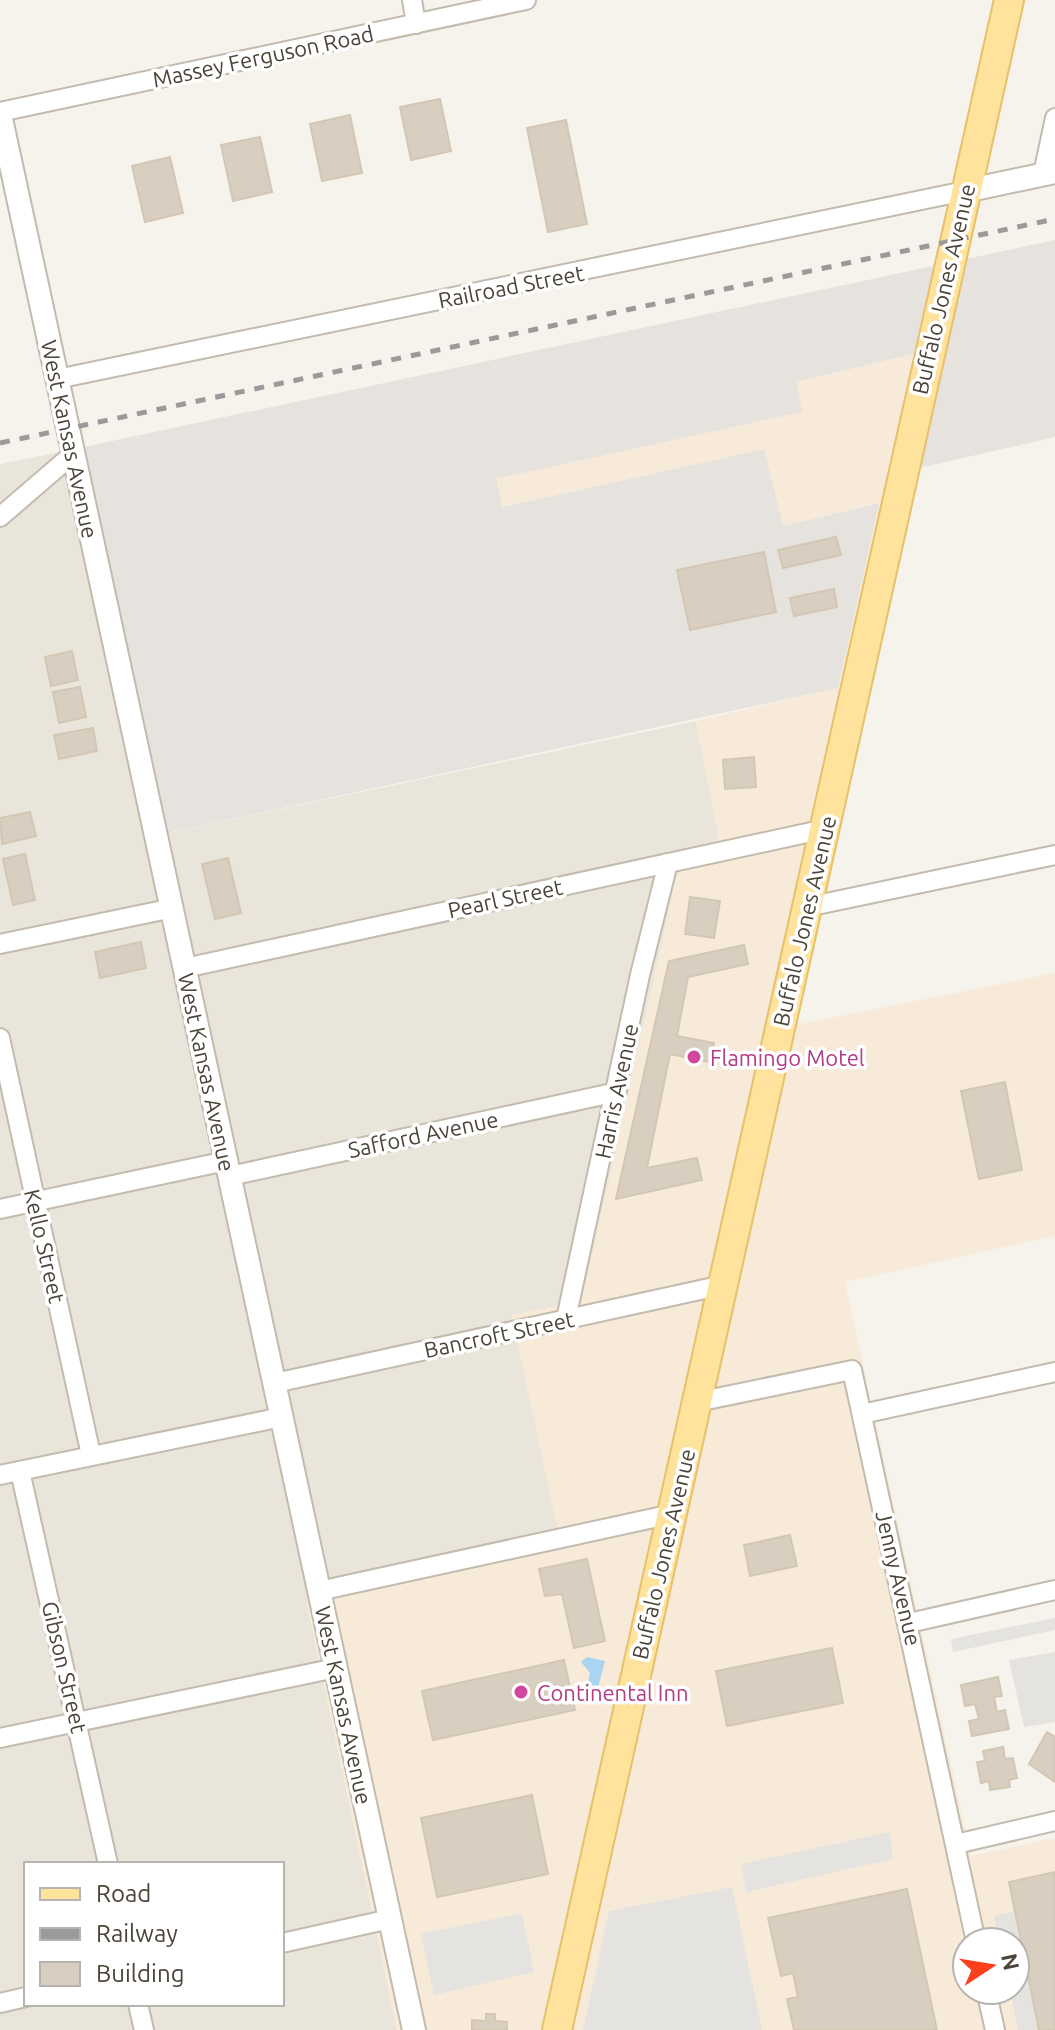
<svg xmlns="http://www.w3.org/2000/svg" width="1055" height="2030" viewBox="0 0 1055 2030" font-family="Ubuntu,sans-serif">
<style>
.residential{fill:#eae5da;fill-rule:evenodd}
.commercial{fill:#f7ead8;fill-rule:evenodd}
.industrial{fill:#e6e2dd}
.parking{fill:#e5e3e0}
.water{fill:#a9d4f2}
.building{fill:#d8cfc1;stroke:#d3c7b4;stroke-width:2}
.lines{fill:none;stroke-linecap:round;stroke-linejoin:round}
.minor-casing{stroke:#c2bbae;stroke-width:22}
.tertiary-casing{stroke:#c2bbae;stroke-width:26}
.primary-casing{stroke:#e6c16a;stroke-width:32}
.minor{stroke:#fff;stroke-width:18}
.tertiary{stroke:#fff;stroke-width:22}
.primary{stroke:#ffe39c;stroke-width:28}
.rail{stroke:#9a9a9a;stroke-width:5;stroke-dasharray:10 10;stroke-linecap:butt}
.hotel-dot{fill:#d1479c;stroke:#fff;stroke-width:3}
.labels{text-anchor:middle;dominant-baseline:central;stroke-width:7;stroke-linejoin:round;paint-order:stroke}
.street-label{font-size:22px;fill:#4b4439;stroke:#fff}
.hotel-label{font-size:22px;fill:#b23c85;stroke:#fff;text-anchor:start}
</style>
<rect width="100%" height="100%" fill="#f6f3ec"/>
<path class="residential" d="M84,447L168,833L696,721L719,837L677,875L582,1301L512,1316L563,1550L307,1604L397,2030H0V464ZM26,1864H282V2004H26Z"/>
<path class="commercial" d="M946,346L795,1025L1055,973V1236L845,1282L971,1856L1055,1838V2030H397L307,1604L562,1550L512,1315L582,1301L677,875L719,837L696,721L838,688L878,503L782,526L764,449L501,507L495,479L801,412L796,382ZM967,1942H1015V1990H967Z"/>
<polygon class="industrial" points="1055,240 1055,437 919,468 945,346 797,382 802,412 496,479 502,507 764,449 783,526 879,503 838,688 167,833 84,447"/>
<g class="parking">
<polygon points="1055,1618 1055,1630 953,1652 951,1639"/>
<polygon points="1055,1652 1055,1722 1024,1727 1009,1660"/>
<polygon points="890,1832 893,1859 746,1892 741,1864"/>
<polygon points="732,1887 762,2030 583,2030 609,1911"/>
<polygon points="1015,1911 1039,2030 1018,2030 1010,1990 1015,1990 1015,1942 999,1942 994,1916"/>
<polygon points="522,1913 534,1972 434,1995 421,1934"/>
</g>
<polygon class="water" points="587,1657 605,1661 596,1695 586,1692 590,1673 581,1662"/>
<g class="building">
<polygon points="440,99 451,151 411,160 400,107"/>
<polygon points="350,115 362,173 322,181 310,124"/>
<polygon points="566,120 587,224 548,232 527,128"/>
<polygon points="260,137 272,192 233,201 221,145"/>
<polygon points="170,157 183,213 145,222 132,166"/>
<polygon points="836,537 841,555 783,568 778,550"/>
<polygon points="764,552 776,612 690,630 677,570"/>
<polygon points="834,589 837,607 794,616 790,598"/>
<polygon points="72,651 78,680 51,686 45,657"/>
<polygon points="80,687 86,717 59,723 53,692"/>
<polygon points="93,728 97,751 59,759 54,735"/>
<polygon points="754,757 756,787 725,789 723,760"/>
<polygon points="30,812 36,836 2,844 0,818"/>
<polygon points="25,854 35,900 13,905 3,859"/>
<polygon points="228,858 241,913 215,919 202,864"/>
<polygon points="690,897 720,901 714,938 685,934"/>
<polygon points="141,942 146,968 100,978 95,952"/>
<polygon points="744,945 748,964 688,977 677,1036 714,1043 710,1062 670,1054 647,1168 697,1158 702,1180 616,1199 669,961"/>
<polygon points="1005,1082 1022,1170 979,1179 961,1091"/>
<polygon points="790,1535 797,1566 750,1576 744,1545"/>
<polygon points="587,1559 605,1641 574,1648 562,1594 545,1596 539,1569"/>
<polygon points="832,1648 843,1703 727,1726 716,1671"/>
<polygon points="564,1660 575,1710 433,1740 422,1691"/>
<polygon points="998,1677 1002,1696 994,1697 997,1712 1005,1710 1009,1729 972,1736 969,1721 979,1719 975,1704 965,1706 961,1685"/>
<polygon points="1047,1732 1055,1737 1055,1782 1029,1764"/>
<polygon points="1003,1747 1005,1759 1013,1758 1017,1778 1009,1780 1010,1787 990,1790 989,1781 981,1783 977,1762 985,1761 983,1751"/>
<polygon points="532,1795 548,1874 437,1897 421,1818"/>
<polygon points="1055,1872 1055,2030 1039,2030 1009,1882"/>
<polygon points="907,1889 937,2030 794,2030 787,1999 798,1997 793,1973 781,1976 768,1918"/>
<polygon points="486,2014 495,2014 495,2021 507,2022 507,2030 472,2030 472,2020 486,2021"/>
</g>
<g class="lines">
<g class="minor-casing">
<g id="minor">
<polyline points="412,0 416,24"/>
<polyline points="0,112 526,0"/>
<polyline points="1043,174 1055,118"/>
<polyline points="57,379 965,191"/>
<polyline points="0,517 73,454"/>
<polyline points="807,907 1055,855"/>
<polyline points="0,944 173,908"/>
<polyline points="185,968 825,829"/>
<polyline points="0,1038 91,1455"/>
<polyline points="230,1176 617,1092"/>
<polyline points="0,1209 226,1161"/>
<polyline points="566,1319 640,975 668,863"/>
<polyline points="275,1383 723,1285"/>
<polyline points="697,1402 852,1370 976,1942"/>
<polyline points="862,1414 1055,1372"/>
<polyline points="20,1471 108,1864"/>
<polyline points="0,1475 282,1417"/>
<polyline points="319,1591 672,1514"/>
<polyline points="909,1623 1055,1590"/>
<polyline points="0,1738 336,1668"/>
<polyline points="956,1844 1055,1821"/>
<polyline points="282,1943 390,1919"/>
<polyline points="986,1990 995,2030"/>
<polyline points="0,2003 26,1997"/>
<polyline points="138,2004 144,2030"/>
</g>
</g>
<g class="tertiary-casing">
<g id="tertiary">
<polyline points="0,114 414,2030"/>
<polyline points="965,191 1055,172"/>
</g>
</g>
<g class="primary-casing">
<polyline id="primary" points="557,2030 1009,0"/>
</g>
<use href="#minor" class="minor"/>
<use href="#tertiary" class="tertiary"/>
<use href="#primary" class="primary"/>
<polyline class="rail" points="0,443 1055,219"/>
</g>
<g class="hotel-dot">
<circle cx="694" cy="1057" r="8"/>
<circle cx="521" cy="1692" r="8"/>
</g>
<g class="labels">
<g class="street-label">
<text transform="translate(263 56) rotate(-12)">Massey Ferguson Road</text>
<text transform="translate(511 286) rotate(-11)">Railroad Street</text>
<text transform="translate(943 289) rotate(-77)">Buffalo Jones Avenue</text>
<text transform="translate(70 439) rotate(78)">West Kansas Avenue</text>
<text transform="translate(505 898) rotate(-12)">Pearl Street</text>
<text transform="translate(804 921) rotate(-77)">Buffalo Jones Avenue</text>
<text transform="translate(207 1072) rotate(78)">West Kansas Avenue</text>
<text transform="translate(616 1091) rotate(-78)">Harris Avenue</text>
<text transform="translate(423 1134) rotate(-12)">Safford Avenue</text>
<text transform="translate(45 1246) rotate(77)">Kello Street</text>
<text transform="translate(499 1334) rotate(-12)">Bancroft Street</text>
<text transform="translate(663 1554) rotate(-77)">Buffalo Jones Avenue</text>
<text transform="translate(899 1578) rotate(77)">Jenny Avenue</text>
<text transform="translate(65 1667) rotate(77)">Gibson Street</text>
<text transform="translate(344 1705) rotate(78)">West Kansas Avenue</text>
</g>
<g class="hotel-label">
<text x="710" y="1057">Flamingo Motel</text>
<text x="537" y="1692">Continental Inn</text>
</g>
</g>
<rect x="24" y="1862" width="260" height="144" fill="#ffffff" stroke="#b7b4b0" stroke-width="2"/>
<rect x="40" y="1888" width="40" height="12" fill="#ffe39c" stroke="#b7b4b0" stroke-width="2"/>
<text x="96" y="1902" font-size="24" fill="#4b4439">Road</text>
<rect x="40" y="1928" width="40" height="12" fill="#9a9a9a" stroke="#b7b4b0" stroke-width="2"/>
<text x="96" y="1942" font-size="24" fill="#4b4439">Railway</text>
<rect x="40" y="1962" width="40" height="24" fill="#d8cfc1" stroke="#b7b4b0" stroke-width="2"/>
<text x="96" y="1982" font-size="24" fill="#4b4439">Building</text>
<g transform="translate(991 1966) rotate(78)"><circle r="38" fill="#ffffff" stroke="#b7b4b0" stroke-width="2"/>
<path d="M0-6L14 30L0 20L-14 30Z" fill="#fc3f1d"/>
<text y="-12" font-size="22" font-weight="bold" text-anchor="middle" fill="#4b4439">N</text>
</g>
</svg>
